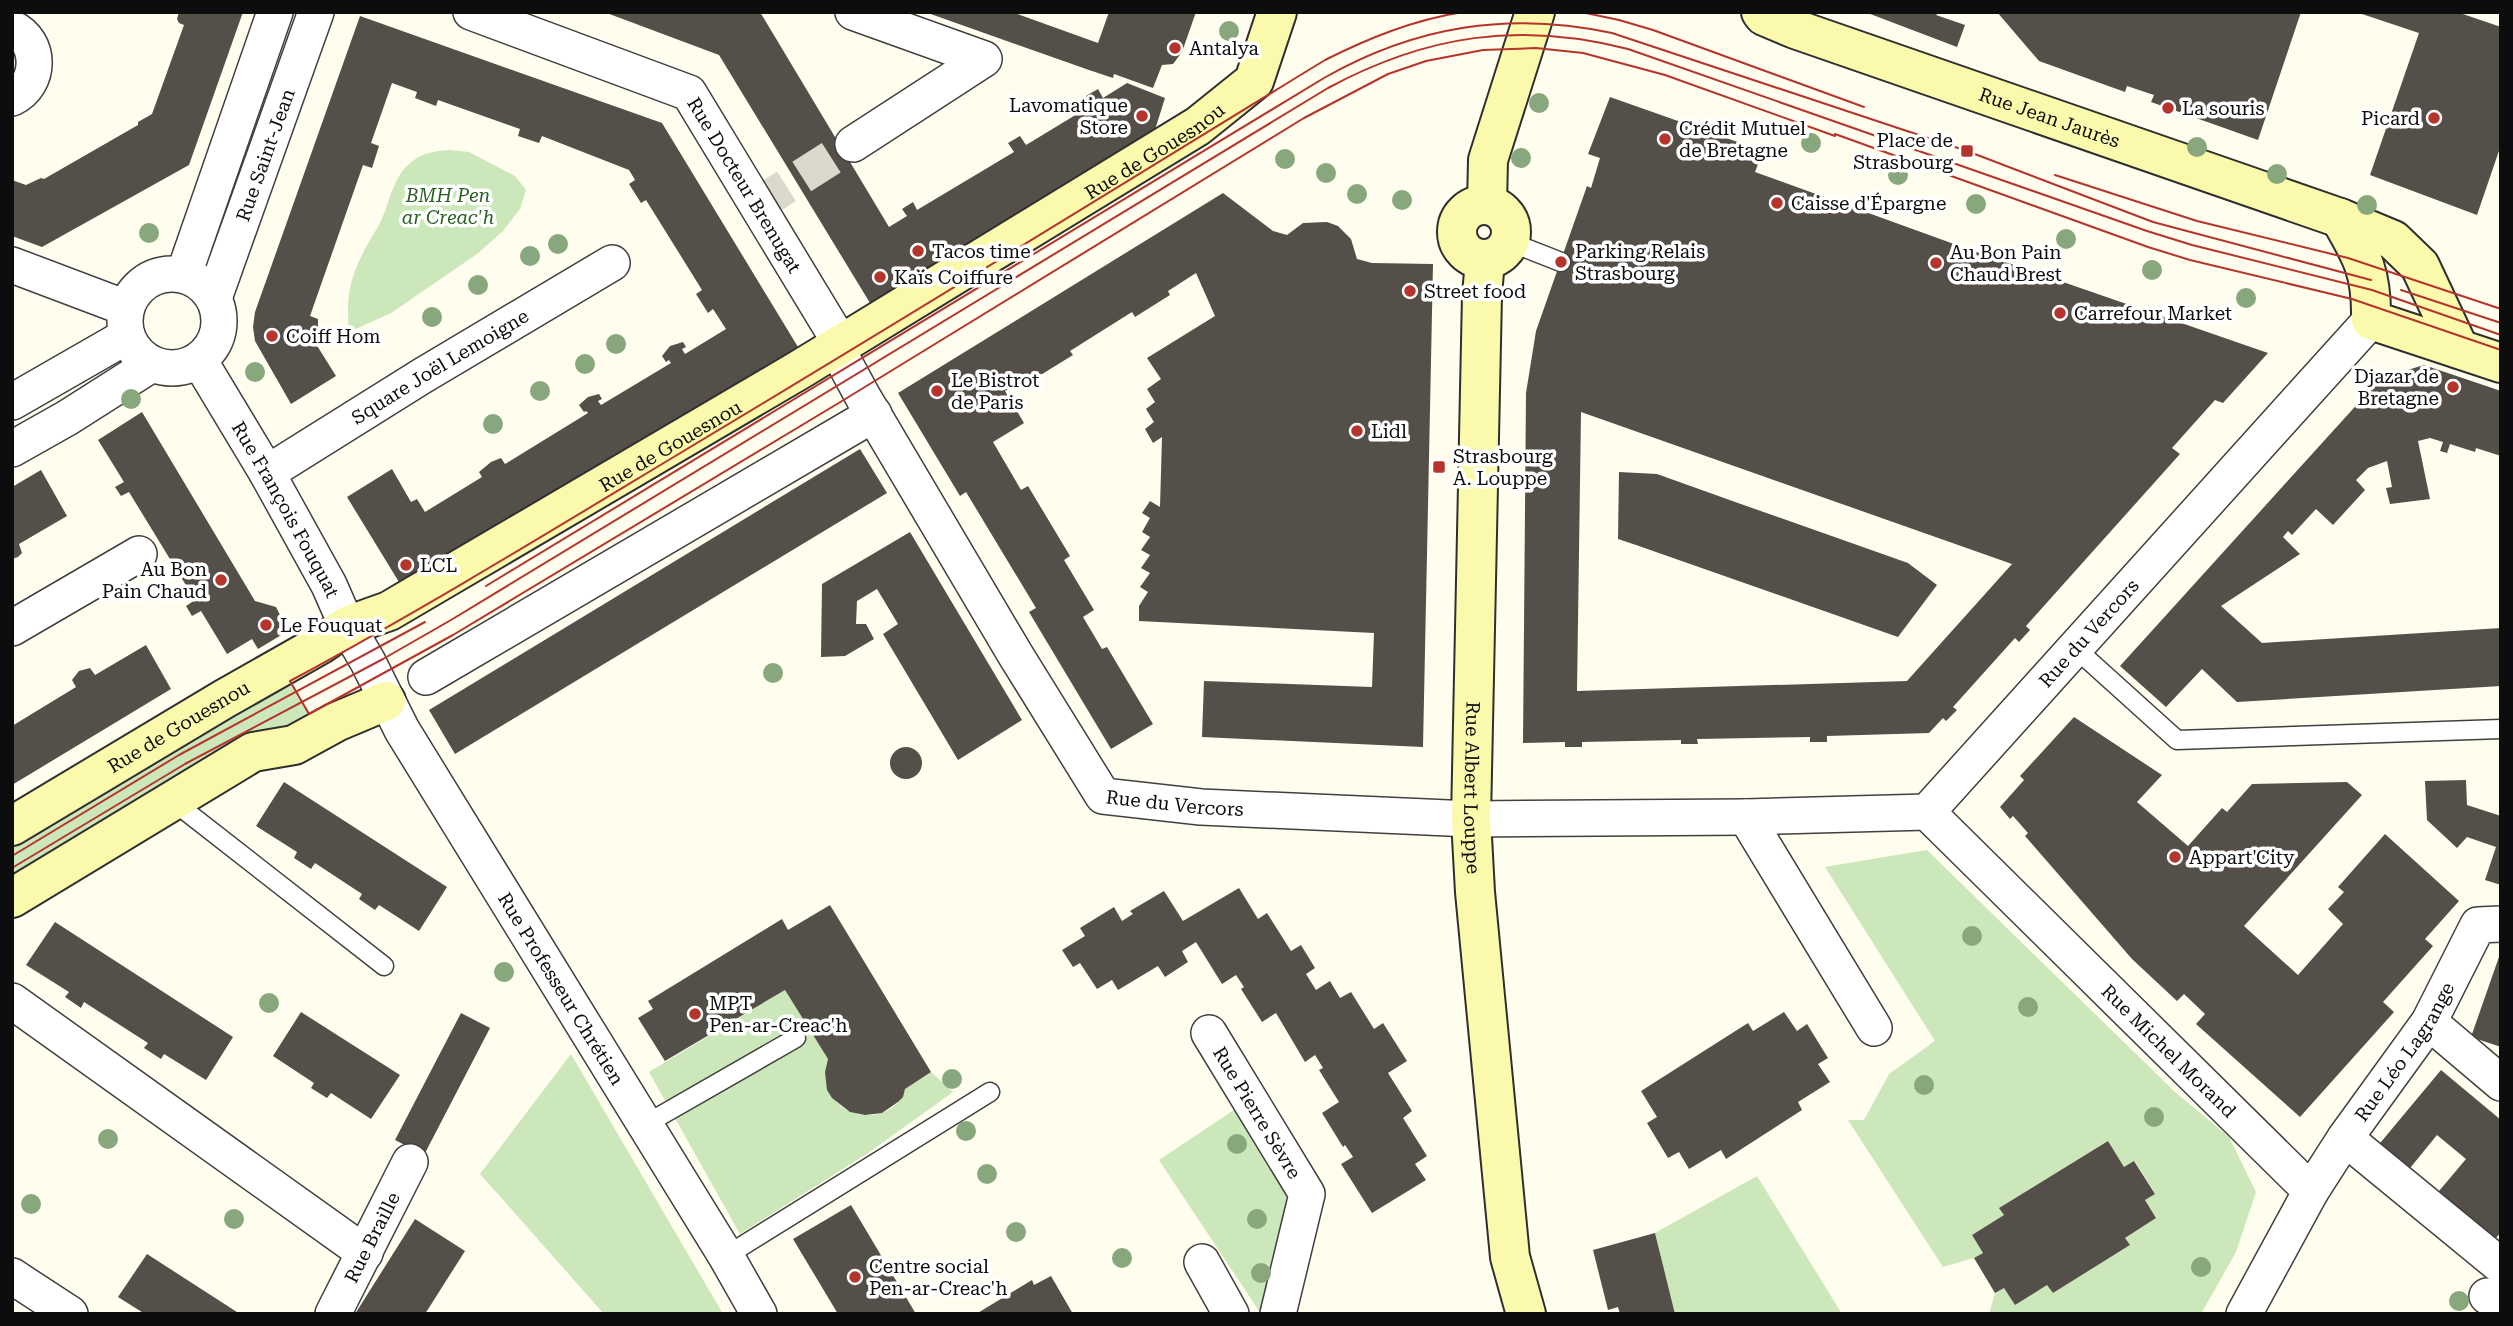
<svg xmlns="http://www.w3.org/2000/svg" width="2513" height="1326" viewBox="0 0 2513 1326" font-family="'Roboto Serif',serif">
<style>
.green{fill:#cce7b9}
.building{fill:#554f4a;fill-rule:evenodd}
.lines{fill:none;stroke-linecap:round;stroke-linejoin:round}
.street-tunnel{stroke:#dad9cc;stroke-width:35;stroke-dasharray:35 18;stroke-linecap:butt}
.lane-casing{stroke:#404040;stroke-width:21}
.street-casing{stroke:#404040;stroke-width:38}
.secondary-casing{stroke:#2f2f2f;stroke-width:42}
.lane{stroke:#fff;stroke-width:18}
.street{stroke:#fff;stroke-width:35}
.secondary{stroke:#fbfaac;stroke-width:38}
.tram{stroke:#b5342c;stroke-width:2}
.tree{fill:#88a77d}
.poi-dot{fill:#b5342c;stroke:#fff;stroke-width:2.5}
.labels{text-anchor:middle;dominant-baseline:central;stroke-width:7;stroke-linejoin:round;paint-order:stroke}
.poi-label{font-size:19px;fill:#0d0d0d;stroke:#fff;text-anchor:start}
.street-label{font-size:19px;fill:#0d0d0d;stroke:#fff}
.park-label{font-size:19px;font-style:italic;fill:#286121;stroke:#fff}
</style>
<rect width="100%" height="100%" fill="#fefdee"/>
<g class="green">
<path d="M450,150L469,152L515,176L526,190L520,209L503,231L477,254L391,313L349,332C348,318 347,303 350,289C354,266 367,245 379,225C391,203 391,176 414,160C425,152 437,151 450,150Z"/>
<polygon points="290,681 309,714 234,752 12,884 12,839"/>
<polygon points="1927,850 2175,1092 2229,1137 2256,1192 2236,1252 2201,1314 1989,1314 1995,1293 2004,1288 2015,1305 2047,1285 2053,1293 2129,1246 2125,1238 2156,1218 2145,1200 2155,1193 2135,1161 2124,1167 2108,1141 2000,1207 2004,1215 1972,1235 1983,1253 1974,1258 1943,1267 1848,1120 1864,1120 1889,1074 1935,1041 1825,867"/>
<path d="M785,990L828,1059C815,1126 896,1129 905,1089L931,1072L953,1092L868,1153L740,1234L649,1072Z"/>
<polygon points="571,1054 723,1314 604,1314 480,1174"/>
<polygon points="1243,1104 1283,1170 1286,1198 1281,1263 1261,1314 1159,1160"/>
<polygon points="1757,1176 1842,1314 1675,1314 1655,1233"/>
</g>
<g class="building">
<polygon points="179,12 243,12 189,165 42,247 12,236 12,180 26,185 41,178 44,179 138,125 138,122 152,114 184,25 179,23 177,19"/>
<polygon points="604,12 760,12 889,227 907,216 902,209 913,202 917,210 1014,152 1008,143 1020,136 1026,145 1092,105 1086,96 1098,89 1103,98 1127,83 1165,98 1154,133 870,303 719,55"/>
<polygon points="925,12 1012,12 1098,43 1109,12 1196,12 1182,52 1173,64 1162,65 1153,88 1114,74 1113,78 1089,70"/>
<polygon points="1865,12 1940,12 1936,15 1965,25 1957,47"/>
<polygon points="1997,12 2301,12 2258,140 2151,102 2154,95 2127,86 2125,92 2039,61"/>
<polygon points="2356,12 2457,12 2501,27 2501,145 2477,215 2370,175 2419,33"/>
<polygon points="360,16 662,123 798,347 402,587 347,497 392,469 411,502 417,499 425,512 482,477 479,472 491,462 501,458 505,464 588,413 586,411 584,412 579,405 588,397 599,394 602,399 598,401 601,405 671,363 669,360 666,362 662,356 670,346 683,342 686,347 682,349 685,354 726,329 713,309 708,313 696,294 702,290 646,200 641,203 629,184 635,180 629,170 542,136 539,143 518,136 520,129 438,100 436,106 415,98 417,92 392,83 371,143 379,146 372,168 363,165 310,316 318,319 318,331 311,336 336,376 291,404 255,341 253,327 255,312"/>
<path d="M1610,97L1763,151L1755,172L1965,248L2268,353L2223,403L2215,400L2172,448L2180,454L2026,626L2030,630L2019,642L2015,638L1953,707L1957,710L1946,721L1943,718L1929,733L1827,736V742H1810V737L1697,739L1698,744H1681V740L1582,742V747H1565V742L1523,743L1526,393L1536,331L1587,186L1591,188L1600,158L1588,154ZM1581,412L2012,564L1907,681L1577,691Z"/>
<polygon points="1223,193 1273,231 1287,235 1303,223 1327,222 1338,226 1351,239 1357,259 1372,263 1433,264 1423,747 1202,737 1204,681 1372,687 1374,633 1139,621 1139,606 1148,592 1140,587 1150,573 1141,568 1150,555 1141,550 1150,537 1142,532 1150,518 1142,513 1150,501 1160,507 1162,437 1153,443 1145,429 1154,422 1146,409 1155,402 1147,389 1161,379 1147,358 1215,316 1196,273 1168,291 1170,295 1135,317 1132,312 1070,351 1073,355 1039,376 1036,372 1005,391 1024,423 993,442 1021,490 1028,486 1070,556 1064,560 1094,610 1083,617 1102,649 1107,647 1153,724 1111,749 1029,612 1036,608 966,492 960,496 898,393"/>
<polygon points="2424,365 2501,391 2501,456 2476,448 2475,452 2450,444 2447,453 2440,451 2443,442 2430,438 2418,441 2430,499 2390,504 2386,488 2392,487 2387,461 2368,468 2356,480 2365,490 2333,525 2316,509 2292,535 2288,531 2283,537 2300,554 2221,606 2262,643 2501,628 2501,686 2237,702 2202,669 2166,707 2120,666 2381,378"/>
<polygon points="142,412 255,601 276,607 288,631 258,649 252,639 227,654 201,611 192,616 186,606 195,600 129,492 121,496 115,487 124,482 98,440"/>
<polygon points="860,449 887,493 455,754 429,710"/>
<polygon points="41,470 67,516 19,544 22,553 18,557 12,559 12,487"/>
<polygon points="1619,472 1657,474 1738,503 1908,563 1937,585 1898,637 1636,545 1618,539"/>
<polygon points="910,532 1022,720 958,760 883,634 898,624 877,589 857,601 856,624 866,624 874,639 845,656 821,657 822,584"/>
<polygon points="146,645 171,689 12,785 12,726 76,687 72,680 79,671 90,668 95,675"/>
<polygon points="2074,717 2162,775 2137,802 2188,846 2222,808 2227,812 2252,784 2347,782 2362,795 2244,926 2298,975 2343,924 2328,909 2344,892 2338,887 2385,834 2459,901 2425,939 2433,946 2383,1002 2394,1012 2300,1117 2196,1024 2205,1014 2184,994 2177,1001 2132,959 2025,836 2028,833 2013,816 2010,819 2000,807 2024,780 2020,776"/>
<circle cx="906" cy="763" r="16"/>
<polygon points="2466,780 2467,805 2501,816 2501,885 2485,880 2496,847 2467,837 2457,848 2427,820 2425,781"/>
<polygon points="284,782 447,887 419,931 379,905 375,910 359,899 362,894 315,863 311,869 294,858 297,852 256,826"/>
<polygon points="1239,888 1258,919 1267,913 1291,951 1301,945 1315,968 1306,974 1316,990 1330,981 1340,998 1351,992 1374,1029 1383,1023 1407,1061 1388,1073 1412,1111 1403,1118 1427,1156 1415,1164 1426,1180 1372,1213 1341,1164 1353,1157 1345,1145 1343,1147 1322,1113 1339,1102 1319,1070 1323,1068 1315,1055 1305,1062 1276,1013 1262,1022 1241,989 1244,987 1236,975 1222,984 1196,942 1182,951 1188,962 1165,977 1158,966 1118,990 1112,980 1097,989 1080,963 1073,967 1062,950 1085,936 1080,928 1114,907 1122,921 1133,914 1130,911 1164,891 1183,921"/>
<polygon points="830,905 931,1072 905,1089 903,1097 898,1102 882,1113 865,1115 850,1112 832,1098 827,1090 825,1072 828,1059 785,990 665,1061 638,1018 653,1009 648,1001 782,919 788,930"/>
<polygon points="55,922 233,1037 206,1080 164,1054 161,1059 144,1048 148,1043 84,1002 81,1008 65,997 69,992 26,965"/>
<polygon points="2500,954 2501,954 2501,1047 2471,1037"/>
<polygon points="301,1012 400,1075 371,1119 331,1093 327,1098 311,1088 314,1083 273,1056"/>
<polygon points="1784,1012 1797,1031 1807,1024 1828,1058 1818,1064 1830,1082 1798,1102 1802,1110 1726,1159 1721,1150 1689,1169 1679,1152 1668,1158 1647,1123 1657,1117 1641,1091 1748,1023 1753,1031"/>
<polygon points="461,1013 490,1028 424,1155 395,1140"/>
<polygon points="2441,1070 2501,1120 2501,1232 2491,1244 2434,1197 2466,1159 2437,1135 2406,1173 2376,1148"/>
<polygon points="2108,1141 2124,1167 2134,1161 2155,1194 2145,1200 2156,1218 2125,1238 2130,1245 2053,1293 2047,1285 2015,1305 2004,1288 1995,1293 1974,1258 1983,1253 1972,1235 2004,1215 1999,1208"/>
<polygon points="851,1205 916,1314 838,1314 793,1239"/>
<polygon points="415,1219 465,1251 425,1314 355,1314"/>
<polygon points="1655,1233 1675,1314 1620,1314 1618,1307 1608,1310 1593,1250"/>
<polygon points="147,1254 240,1314 145,1314 118,1297"/>
<polygon points="1051,1276 1073,1314 976,1314 1032,1280 1034,1285"/>
</g>
<g class="lines">
<polyline class="street-tunnel" points="757,205 853,144"/>
<g class="lane-casing">
<g id="lane">
<polyline points="1510,242 1561,262"/>
<polyline points="2075,648 2177,740 2501,729"/>
<polyline points="174,802 384,966"/>
<polyline points="646,1124 796,1038"/>
<polyline points="726,1256 990,1092"/>
</g>
</g>
<g class="street-casing">
<g id="street">
<path id="s1" d="M471,12L689,93L841,344L843,360L863,397L1015,654L1103,796L1201,807L1471,819L1746,817L1927,812L2371,320"/>
<path d="M12,28C42,42 41,84 12,98"/>
<polyline points="853,144 984,59 853,12"/>
<polyline points="12,265 126,308"/>
<circle cx="172" cy="321" r="47"/>
<polyline points="184,274 275,12"/>
<path id="s2" d="M214,298L316,12"/>
<path id="s3" d="M199,360L267,473L329,585L347,626L368,662L402,730L726,1256L759,1314"/>
<polyline points="12,402 127,336"/>
<polyline points="12,449 67,418 152,364"/>
<path id="s4" d="M267,473L422,376L612,263"/>
<polyline points="12,628 139,554"/>
<polyline points="426,677 874,414"/>
<path id="s5" d="M1927,812L2311,1191L2244,1314"/>
<polyline points="1746,817 1874,1028"/>
<polyline points="12,1001 365,1253"/>
<polyline points="2429,1022 2501,1083"/>
<path id="s6" d="M1209,1033L1307,1194L1278,1314"/>
<polyline points="2345,1138 2501,1266"/>
<path id="s7" d="M2311,1191L2345,1138L2429,1022L2478,925L2501,924"/>
<polyline points="1202,1262 1231,1314"/>
<polyline points="12,1276 70,1314"/>
<polyline points="2487,1296 2501,1306"/>
<path id="s8" d="M333,1314L410,1162"/>
</g>
</g>
<g class="secondary-casing">
<g id="secondary">
<path id="s9" d="M1761,12L1764,16L1795,29L2340,218L2393,240L2420,266L2459,349"/>
<circle cx="1484" cy="232" r="27"/>
<polyline points="1487,205 1488,160 1535,12"/>
<path d="M2340,218C2363,257 2372,274 2371,320L2501,363"/>
<path id="s10" d="M1485,260L1482,295L1471,819L1475,892L1510,1257L1526,1314"/>
<path id="s11" d="M12,826L224,699L321,644L347,626L389,611L799,370L1198,126L1254,81L1277,12"/>
<polyline points="12,898 253,752 294,745 336,722 386,701"/>
</g>
</g>
<use href="#lane" class="lane"/>
<use href="#street" class="street"/>
<use href="#secondary" class="secondary"/>
<g class="tram">
<path d="M1463,12C1413,20 1369,38 1325,60C1108,193 891,327 672,458C546,534 420,611 290,681L309,714L453,635L842,401L1304,118L1388,74L1426,61L1483,50L1536,48L1583,53L1665,75L1835,136V134L2148,247L2190,260L2352,299L2501,350"/>
<polyline points="1581,12 1619,20 1653,30 1864,107"/>
<polyline points="2055,175 2197,221 2348,258 2501,309"/>
<polyline points="2401,290 2501,323"/>
<path d="M486,586L1324,78C1415,26 1509,11 1612,33L1967,151L2153,222L2371,280"/>
<polyline points="12,856 179,755 425,622"/>
<path d="M12,868L185,764L383,659L451,620L1328,88C1426,35 1520,21 1628,49L2147,231L2192,245L2372,290L2501,335"/>
</g>
</g>
<g class="tree">
<circle cx="1229" cy="31" r="10"/>
<circle cx="1539" cy="103" r="10"/>
<circle cx="1811" cy="143" r="10"/>
<circle cx="2197" cy="147" r="10"/>
<circle cx="1521" cy="158" r="10"/>
<circle cx="1285" cy="159" r="10"/>
<circle cx="1326" cy="173" r="10"/>
<circle cx="2277" cy="174" r="10"/>
<circle cx="1898" cy="175" r="10"/>
<circle cx="1357" cy="194" r="10"/>
<circle cx="1402" cy="200" r="10"/>
<circle cx="1976" cy="204" r="10"/>
<circle cx="2367" cy="205" r="10"/>
<circle cx="149" cy="233" r="10"/>
<circle cx="2066" cy="239" r="10"/>
<circle cx="558" cy="244" r="10"/>
<circle cx="530" cy="256" r="10"/>
<circle cx="2152" cy="270" r="10"/>
<circle cx="478" cy="285" r="10"/>
<circle cx="2246" cy="298" r="10"/>
<circle cx="432" cy="317" r="10"/>
<circle cx="616" cy="344" r="10"/>
<circle cx="585" cy="364" r="10"/>
<circle cx="255" cy="372" r="10"/>
<circle cx="540" cy="391" r="10"/>
<circle cx="131" cy="399" r="10"/>
<circle cx="493" cy="424" r="10"/>
<circle cx="773" cy="673" r="10"/>
<circle cx="1972" cy="936" r="10"/>
<circle cx="504" cy="972" r="10"/>
<circle cx="269" cy="1003" r="10"/>
<circle cx="2028" cy="1007" r="10"/>
<circle cx="952" cy="1079" r="10"/>
<circle cx="1924" cy="1085" r="10"/>
<circle cx="2154" cy="1117" r="10"/>
<circle cx="966" cy="1131" r="10"/>
<circle cx="108" cy="1139" r="10"/>
<circle cx="1237" cy="1144" r="10"/>
<circle cx="987" cy="1174" r="10"/>
<circle cx="31" cy="1204" r="10"/>
<circle cx="234" cy="1219" r="10"/>
<circle cx="1257" cy="1219" r="10"/>
<circle cx="1016" cy="1232" r="10"/>
<circle cx="1122" cy="1258" r="10"/>
<circle cx="2201" cy="1267" r="10"/>
<circle cx="1261" cy="1273" r="10"/>
<circle cx="2459" cy="1301" r="10"/>
</g>
<g class="poi-dot">
<circle cx="1175" cy="48" r="7"/>
<circle cx="2168" cy="108" r="7"/>
<circle cx="1142" cy="116" r="7"/>
<circle cx="2434" cy="118" r="7"/>
<circle cx="1665" cy="139" r="7"/>
<rect x="1960" y="144" width="14" height="14" rx="3.5"/>
<circle cx="1777" cy="203" r="7"/>
<circle cx="918" cy="251" r="7"/>
<circle cx="1561" cy="262" r="7"/>
<circle cx="1936" cy="263" r="7"/>
<circle cx="880" cy="277" r="7"/>
<circle cx="1410" cy="291" r="7"/>
<circle cx="2060" cy="313" r="7"/>
<circle cx="272" cy="336" r="7"/>
<circle cx="2453" cy="387" r="7"/>
<circle cx="937" cy="391" r="7"/>
<circle cx="1357" cy="431" r="7"/>
<rect x="1432" y="460" width="14" height="14" rx="3.5"/>
<circle cx="406" cy="565" r="7"/>
<circle cx="221" cy="580" r="7"/>
<circle cx="266" cy="625" r="7"/>
<circle cx="2175" cy="857" r="7"/>
<circle cx="695" cy="1014" r="7"/>
<circle cx="855" cy="1277" r="7"/>
</g>
<g class="labels">
<g class="poi-label">
<text x="1189" y="48">Antalya</text>
<text x="1128" y="105" text-anchor="end">Lavomatique<tspan x="1128" dy="22">Store</tspan></text>
<text x="2182" y="108">La souris</text>
<text x="2420" y="118" text-anchor="end">Picard</text>
<text x="1679" y="128">Crédit Mutuel<tspan x="1679" dy="22">de Bretagne</tspan></text>
<text x="1953" y="140" text-anchor="end">Place de<tspan x="1953" dy="22">Strasbourg</tspan></text>
<text x="1791" y="203">Caisse d'Épargne</text>
<text x="932" y="251">Tacos time</text>
<text x="1575" y="251">Parking Relais<tspan x="1575" dy="22">Strasbourg</tspan></text>
<text x="1950" y="252">Au Bon Pain<tspan x="1950" dy="22">Chaud Brest</tspan></text>
<text x="894" y="277">Kaïs Coiffure</text>
<text x="1424" y="291">Street food</text>
<text x="2074" y="313">Carrefour Market</text>
<text x="286" y="336">Coiff Hom</text>
<text x="2439" y="376" text-anchor="end">Djazar de<tspan x="2439" dy="22">Bretagne</tspan></text>
<text x="951" y="380">Le Bistrot<tspan x="951" dy="22">de Paris</tspan></text>
<text x="1371" y="431">Lidl</text>
<text x="1453" y="456">Strasbourg<tspan x="1453" dy="22">A. Louppe</tspan></text>
<text x="420" y="565">LCL</text>
<text x="207" y="569" text-anchor="end">Au Bon<tspan x="207" dy="22">Pain Chaud</tspan></text>
<text x="280" y="625">Le Fouquat</text>
<text x="2189" y="857">Appart'City</text>
<text x="709" y="1003">MPT<tspan x="709" dy="22">Pen-ar-Creac'h</tspan></text>
<text x="869" y="1266">Centre social<tspan x="869" dy="22">Pen-ar-Creac'h</tspan></text>
</g>
<g class="street-label">
<text stroke="none"><textPath href="#s9" startOffset="308">Rue Jean Jaurès</textPath></text>
<text stroke="none"><textPath href="#s11" startOffset="1328">Rue de Gouesnou</textPath></text>
<text stroke="none"><textPath href="#s2" startOffset="152">Rue Saint-Jean</textPath></text>
<text stroke="none"><textPath href="#s1" startOffset="340">Rue Docteur Brenugat</textPath></text>
<text stroke="none"><textPath href="#s4" startOffset="203">Square Joël Lemoigne</textPath></text>
<text stroke="none"><textPath href="#s11" startOffset="761">Rue de Gouesnou</textPath></text>
<text stroke="none"><textPath href="#s3" startOffset="173">Rue François Fouquat</textPath></text>
<text stroke="none"><textPath href="#s1" startOffset="2116">Rue du Vercors</textPath></text>
<text stroke="none"><textPath href="#s11" startOffset="194">Rue de Gouesnou</textPath></text>
<text stroke="none"><textPath href="#s10" startOffset="528">Rue Albert Louppe</textPath></text>
<text stroke="none"><textPath href="#s1" startOffset="1122">Rue du Vercors</textPath></text>
<text stroke="none"><textPath href="#s3" startOffset="726">Rue Professeur Chrétien</textPath></text>
<text stroke="none"><textPath href="#s7" startOffset="168">Rue Léo Lagrange</textPath></text>
<text stroke="none"><textPath href="#s5" startOffset="340">Rue Michel Morand</textPath></text>
<text stroke="none"><textPath href="#s6" startOffset="93">Rue Pierre Sèvre</textPath></text>
<text stroke="none"><textPath href="#s8" startOffset="86">Rue Braille</textPath></text>
</g>
<g class="park-label">
<text x="448" y="195">BMH Pen<tspan x="448" dy="22">ar Creac'h</tspan></text>
</g>
</g>
<rect width="2513" height="1326" fill="none" stroke="#0d0d0d" stroke-width="28"/>
</svg>
